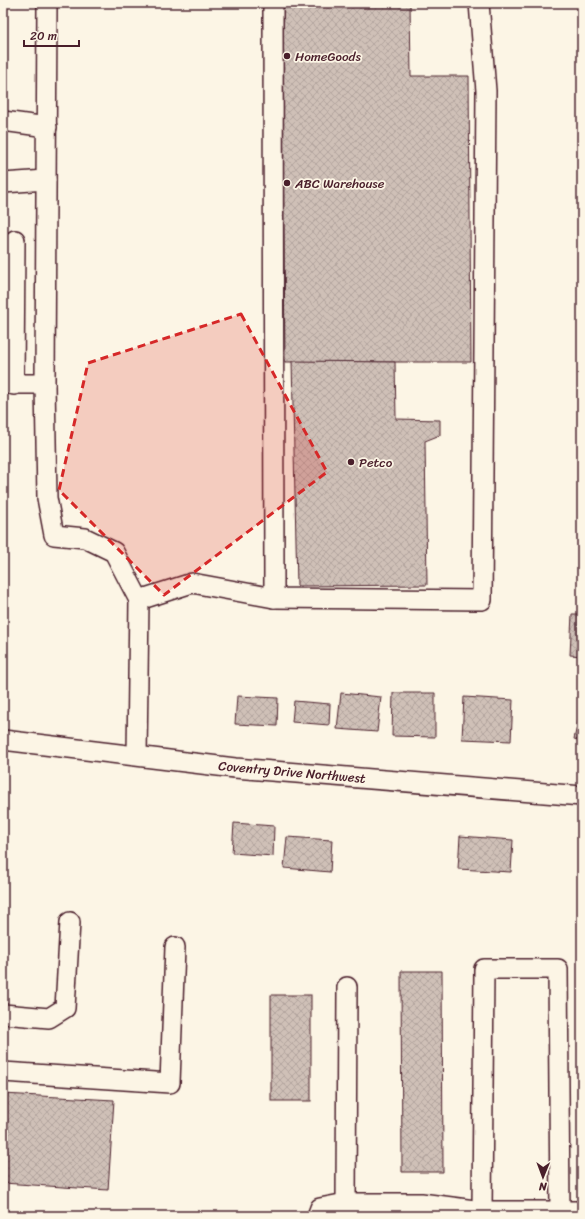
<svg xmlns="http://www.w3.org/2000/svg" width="585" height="1219" viewBox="0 0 585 1219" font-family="Sriracha,sans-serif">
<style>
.building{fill:url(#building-cross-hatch);stroke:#4a1f2b}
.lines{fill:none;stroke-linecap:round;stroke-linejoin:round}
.minor-casing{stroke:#4a1f2b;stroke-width:22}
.minor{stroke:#fcf5e5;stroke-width:19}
.marked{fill:#d62828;fill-opacity:0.2;stroke:#d62828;stroke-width:3;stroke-dasharray:8 5;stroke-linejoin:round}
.poi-dot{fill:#4a1f2b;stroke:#fcf5e5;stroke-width:1.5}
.labels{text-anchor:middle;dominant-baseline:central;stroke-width:3.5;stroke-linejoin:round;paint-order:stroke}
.poi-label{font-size:13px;fill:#4a1f2b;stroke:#fcf5e5;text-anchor:start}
.street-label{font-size:13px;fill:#4a1f2b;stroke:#fcf5e5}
</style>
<defs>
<pattern id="building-cross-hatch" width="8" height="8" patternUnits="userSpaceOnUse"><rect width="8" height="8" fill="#cfc0b7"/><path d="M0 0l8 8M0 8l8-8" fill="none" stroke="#b3a59e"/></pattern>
</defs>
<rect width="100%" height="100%" fill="#fcf5e5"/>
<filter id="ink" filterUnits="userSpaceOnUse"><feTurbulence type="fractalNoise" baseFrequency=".025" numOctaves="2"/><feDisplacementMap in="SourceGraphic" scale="8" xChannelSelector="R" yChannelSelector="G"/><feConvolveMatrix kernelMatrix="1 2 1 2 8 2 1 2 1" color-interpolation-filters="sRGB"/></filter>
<g filter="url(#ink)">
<g class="building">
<polygon points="282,3 410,3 411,76 469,76 471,362 285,362"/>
<polygon points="292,361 395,362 396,419 440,420 440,435 425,441 427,585 297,586"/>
<polygon points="572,614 582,614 582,656 570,655"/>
<polygon points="341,693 381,697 377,732 337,729"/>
<polygon points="393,693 435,693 435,737 392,736"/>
<polygon points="237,696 278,698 277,726 235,724"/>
<polygon points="464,697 513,700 511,741 462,739"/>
<polygon points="294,701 330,704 329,725 292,722"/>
<polygon points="582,705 582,741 574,739"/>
<polygon points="234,823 274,826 273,856 232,853"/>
<polygon points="460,836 513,840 511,872 458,869"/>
<polygon points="287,837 332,840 330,872 284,868"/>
<polygon points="401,971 442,971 443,1172 402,1172"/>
<rect x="271" y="995" width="40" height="106"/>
<polygon points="3,1094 114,1100 108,1190 3,1183"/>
</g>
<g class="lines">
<g class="minor-casing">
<g id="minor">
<polyline points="273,3 274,598"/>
<polyline points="3,121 47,127"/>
<polyline points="3,183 46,180"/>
<polyline points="3,384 45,384 47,498 54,535 85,538 114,552 139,600 137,755"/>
<polyline points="45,384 47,3"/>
<polyline points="14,385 15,240"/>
<polyline points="139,600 192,583 274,598 482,600 486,91 479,3"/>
<polyline points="3,740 235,768 582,796"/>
<polyline points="3,1014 49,1018 65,1008 70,922"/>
<polyline points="3,1072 170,1083 175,947"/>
<polyline points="346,1203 347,987"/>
<polyline points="482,1211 484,969 558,969 560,1211"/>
<polyline points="317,1216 320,1208 346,1203 421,1203 482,1211 582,1211"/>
</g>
</g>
<use href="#minor" class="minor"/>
</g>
</g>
<path class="marked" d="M241,314L327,472L164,595L59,490L88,363Z"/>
<g class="poi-dot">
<circle cx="287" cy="56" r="4"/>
<circle cx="287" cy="183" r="4"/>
<circle cx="351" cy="462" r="4"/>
</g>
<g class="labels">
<g class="poi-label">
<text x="295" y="56">HomeGoods</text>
<text x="295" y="183">ABC Warehouse</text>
<text x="359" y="462">Petco</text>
</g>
<g class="street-label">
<text transform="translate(292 772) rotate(5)">Coventry Drive Northwest</text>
</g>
</g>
<rect width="585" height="1219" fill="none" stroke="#fcf5e5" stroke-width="16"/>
<rect x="8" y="8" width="569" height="1203" fill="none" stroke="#4a1f2b" stroke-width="1.5" filter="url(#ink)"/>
<g transform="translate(543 1177) rotate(181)" stroke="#fcf5e5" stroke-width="3" paint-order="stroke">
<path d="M0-3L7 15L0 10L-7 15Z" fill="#4a1f2b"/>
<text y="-6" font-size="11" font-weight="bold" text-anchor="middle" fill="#4a1f2b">N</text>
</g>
<path d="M24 40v6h55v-6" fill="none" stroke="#4a1f2b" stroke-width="2"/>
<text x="30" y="40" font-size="12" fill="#4a1f2b" stroke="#fcf5e5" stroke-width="3" paint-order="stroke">20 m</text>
</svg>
